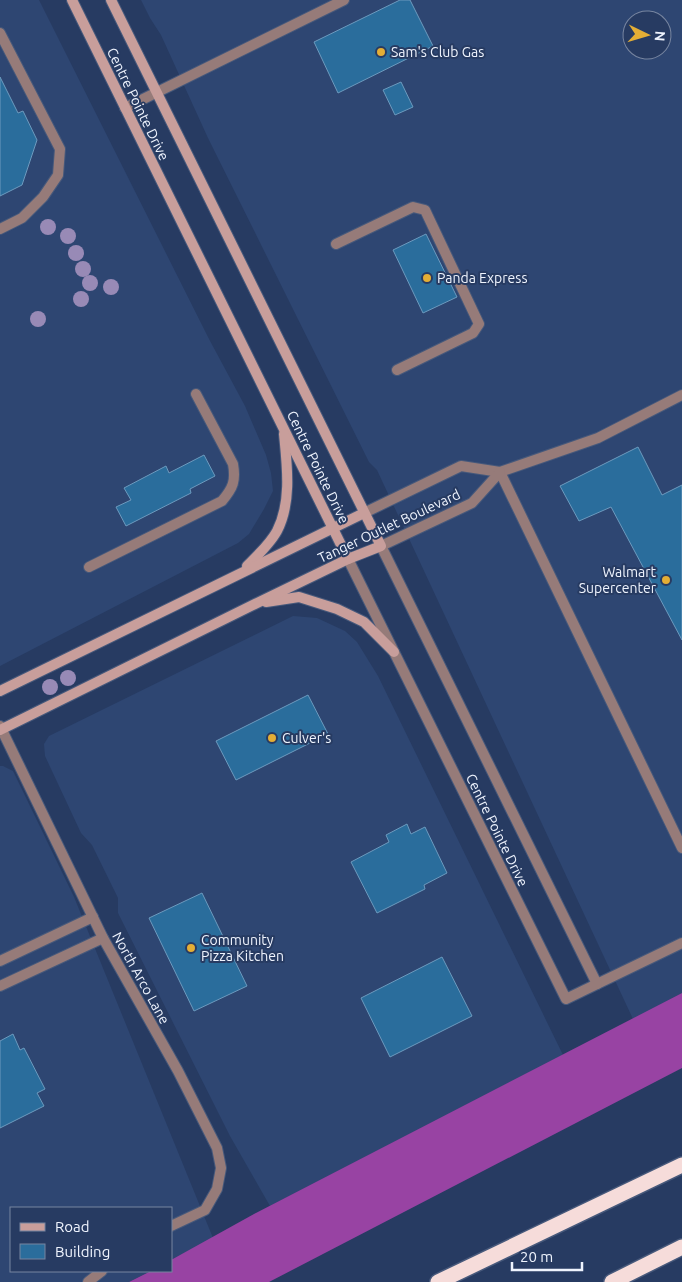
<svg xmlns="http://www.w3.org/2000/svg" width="682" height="1282" viewBox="0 0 682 1282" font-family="Ubuntu,sans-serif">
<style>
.built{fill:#2e4672;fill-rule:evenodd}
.forest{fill:#9843a3}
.building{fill:#2a6d9c;stroke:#6c9abe}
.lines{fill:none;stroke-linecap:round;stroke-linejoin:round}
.lane-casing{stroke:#47597b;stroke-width:12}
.street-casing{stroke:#47597b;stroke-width:12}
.secondary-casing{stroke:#47597b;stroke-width:12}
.highway-casing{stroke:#47597b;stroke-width:18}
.lane{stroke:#967b79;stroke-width:10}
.street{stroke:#967b79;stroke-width:10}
.secondary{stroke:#c89e9b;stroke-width:10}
.highway{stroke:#f6dcda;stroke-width:15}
.tree{fill:#988ab6}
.poi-dot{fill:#e4ae35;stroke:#273b62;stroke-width:2}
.labels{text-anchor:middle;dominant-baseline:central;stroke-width:4;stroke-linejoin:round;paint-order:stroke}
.poi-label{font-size:14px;fill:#eff4fe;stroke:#273b62;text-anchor:start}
.street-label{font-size:14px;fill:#eff4fe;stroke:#273b62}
</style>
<rect width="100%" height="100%" fill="#273b62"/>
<g class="built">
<polygon points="0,0 39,0 209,339 245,406 266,455 271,473 273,491 264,509 249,534 238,543 0,666"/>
<path d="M141,0H682V993L633,1019L377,470L369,462L208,138L161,35L150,18ZM632,20H662V50H632Z"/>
<polygon points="293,616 317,618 345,631 357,642 378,676 563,1055 270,1206 230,1136 118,913 118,898 92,845 81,833 45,756 44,744 49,736"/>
<polygon points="0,766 3,766 13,771 74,897 213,1238 171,1260 171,1208 11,1208 11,1271 151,1271 129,1282 0,1282"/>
</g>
<polygon class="forest" points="682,993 682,1068 269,1282 129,1282 151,1271 171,1271 171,1260 254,1214"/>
<g class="building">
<polygon points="400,0 410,0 433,46 338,93 314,42"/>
<polygon points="0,77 18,113 23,111 37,140 22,185 0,196"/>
<polygon points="401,82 413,107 395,115 383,90"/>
<polygon points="426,234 457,297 423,313 393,250"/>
<polygon points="638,447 662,495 682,485 682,640 611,507 579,521 560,486"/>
<polygon points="204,455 215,476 190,489 191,493 126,526 116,507 131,500 124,488 166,466 169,473"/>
<polygon points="308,695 328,734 236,780 216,741"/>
<polygon points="407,824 411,834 425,827 447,873 424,885 425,889 377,913 351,862 389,842 386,835"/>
<polygon points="202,893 247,986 194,1011 149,918"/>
<polygon points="442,957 472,1016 390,1057 361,998"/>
<polygon points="13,1034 20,1050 24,1048 45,1089 37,1093 44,1106 0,1128 0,1041"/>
</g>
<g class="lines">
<g class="lane-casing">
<g id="lane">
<polyline points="125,108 344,0"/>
<polyline points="336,244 413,207 425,210 479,324 473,333 397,370"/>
<polyline points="682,395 598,438 500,472 682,848"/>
<polyline points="364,513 461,466 500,472"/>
<polyline points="381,546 472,503 500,472"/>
<path d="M89,567L222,501C233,488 236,481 233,464L196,394"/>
<polyline points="0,961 93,917"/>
<polyline points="597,984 682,943"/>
<polyline points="0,986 103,938"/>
</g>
</g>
<g class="street-casing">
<g id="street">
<polyline points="0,33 60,149 58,175 43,197 22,218 0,229"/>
<polyline points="348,559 566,999 597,984 381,546"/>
<polyline points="0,726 103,938 178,1071 217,1148 221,1168 217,1189 205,1210 171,1226"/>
<polyline points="88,1282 102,1271"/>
</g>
</g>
<g class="secondary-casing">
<g id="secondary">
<polyline points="72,0 348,559"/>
<path d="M247,566C257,556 270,544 277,531C292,502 287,465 284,434"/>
<polyline points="266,602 299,597 337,609 364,622 394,652"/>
<polyline points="0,691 364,513"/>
<polyline points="0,730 255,604 348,559 381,546 111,0"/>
</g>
</g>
<g class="highway-casing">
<g id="highway">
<polyline points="438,1282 682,1165"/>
<polyline points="612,1282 682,1247"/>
</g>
</g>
<use href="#lane" class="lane"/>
<use href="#street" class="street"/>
<use href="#secondary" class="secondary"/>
<use href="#highway" class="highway"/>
</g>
<g class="tree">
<circle cx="48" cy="227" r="8"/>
<circle cx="68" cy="236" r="8"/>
<circle cx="76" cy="253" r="8"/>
<circle cx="83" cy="269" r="8"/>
<circle cx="90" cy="283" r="8"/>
<circle cx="111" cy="287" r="8"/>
<circle cx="81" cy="299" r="8"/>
<circle cx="38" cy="319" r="8"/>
<circle cx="68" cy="678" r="8"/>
<circle cx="50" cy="687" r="8"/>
</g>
<g class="poi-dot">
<circle cx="381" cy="52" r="5"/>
<circle cx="427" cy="278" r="5"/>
<circle cx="666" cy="580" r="5"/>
<circle cx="272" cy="738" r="5"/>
<circle cx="191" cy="948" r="5"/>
</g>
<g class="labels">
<g class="poi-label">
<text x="391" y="52">Sam's Club Gas</text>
<text x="437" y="278">Panda Express</text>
<text x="656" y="572" text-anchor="end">Walmart<tspan x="656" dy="16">Supercenter</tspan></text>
<text x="282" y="738">Culver's</text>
<text x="201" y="940">Community<tspan x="201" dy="16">Pizza Kitchen</tspan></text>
</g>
<g class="street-label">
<text transform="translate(138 104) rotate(64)">Centre Pointe Drive</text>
<text transform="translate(318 467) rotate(64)">Centre Pointe Drive</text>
<text transform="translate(389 526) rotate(-25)">Tanger Outlet Boulevard</text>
<text transform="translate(497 830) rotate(64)">Centre Pointe Drive</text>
<text transform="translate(141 978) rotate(61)">North Arco Lane</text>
</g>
</g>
<rect x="10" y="1207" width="162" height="65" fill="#273b62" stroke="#7785a0"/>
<rect x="20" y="1223" width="25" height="8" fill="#c89e9b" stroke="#7785a0"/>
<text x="55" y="1232" font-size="15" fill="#eff4fe">Road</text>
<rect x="20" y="1244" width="25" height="15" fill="#2a6d9c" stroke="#7785a0"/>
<text x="55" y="1257" font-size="15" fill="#eff4fe">Building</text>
<g transform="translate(647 35) rotate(95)"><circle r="24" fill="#273b62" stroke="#7785a0"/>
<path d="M0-4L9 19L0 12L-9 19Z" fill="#e4ae35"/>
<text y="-8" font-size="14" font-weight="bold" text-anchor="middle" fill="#eff4fe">N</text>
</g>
<path d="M512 1262v8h70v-8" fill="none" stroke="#eff4fe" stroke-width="2.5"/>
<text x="520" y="1262" font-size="15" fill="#eff4fe" stroke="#273b62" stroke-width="4" paint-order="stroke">20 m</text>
</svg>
